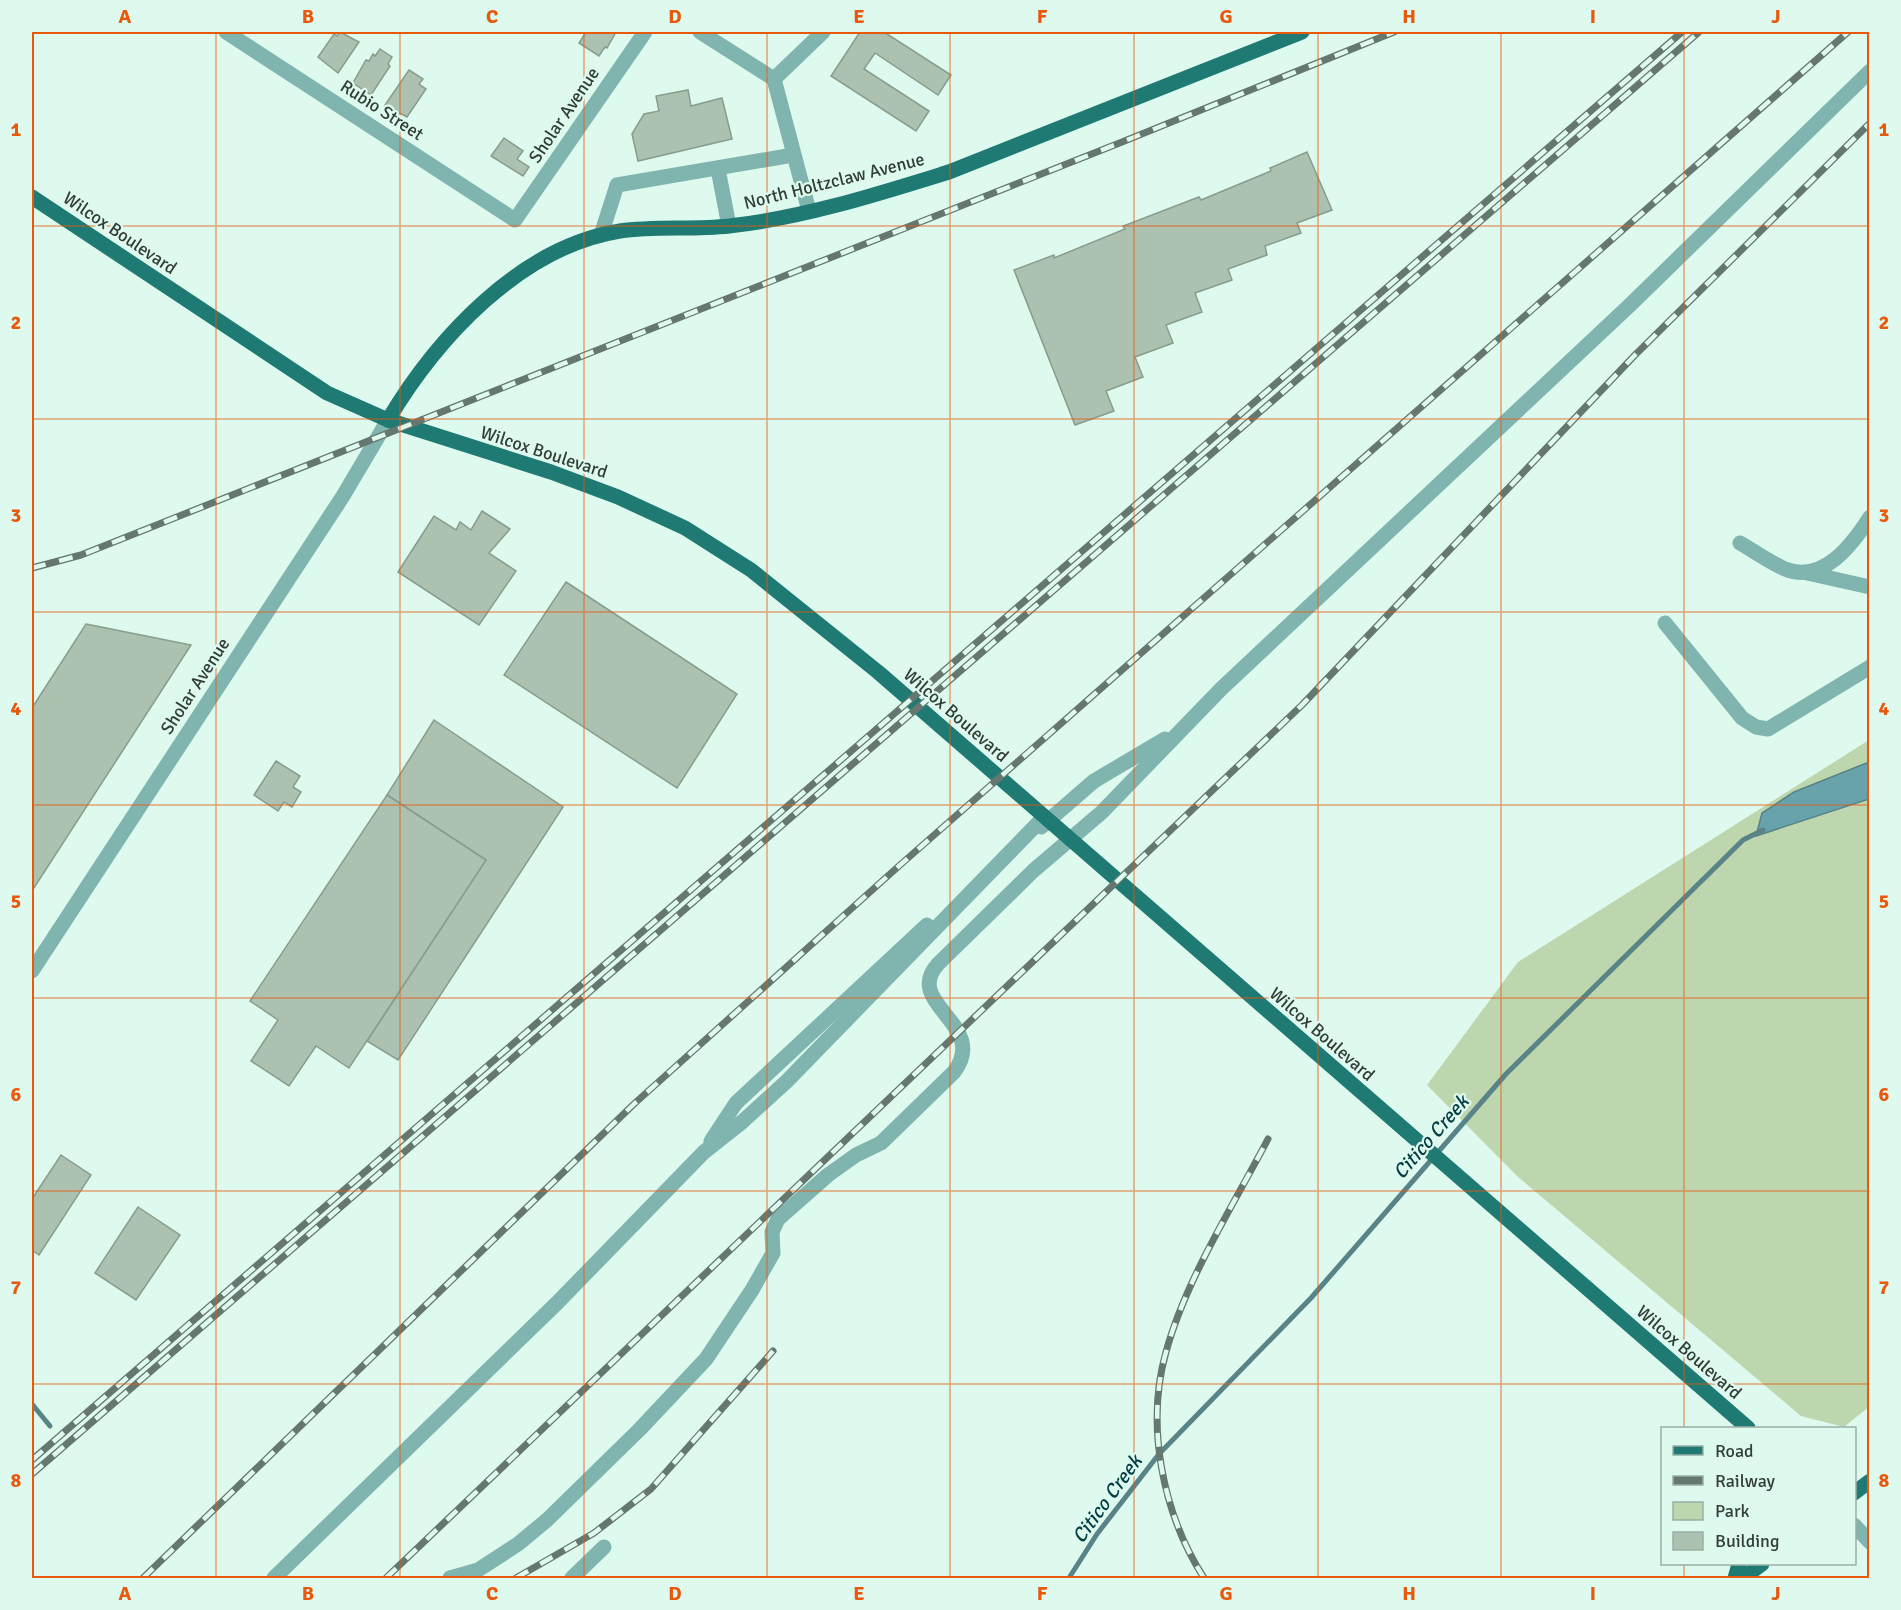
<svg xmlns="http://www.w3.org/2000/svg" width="1901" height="1610" viewBox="0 0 1901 1610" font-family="Signika,sans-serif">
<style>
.green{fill:#bed6ae}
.water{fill:#68a2aa;stroke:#588488;stroke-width:1.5}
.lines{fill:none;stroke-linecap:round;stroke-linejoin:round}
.stream{stroke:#588488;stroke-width:5}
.building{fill:#acc1b0;stroke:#889c8c;stroke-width:1.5}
.minor{stroke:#80b4ae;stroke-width:15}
.major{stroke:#1e7a73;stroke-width:15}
.rail-casing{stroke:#66776f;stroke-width:7}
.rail{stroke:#defaee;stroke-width:4.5;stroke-dasharray:14;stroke-linecap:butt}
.grid{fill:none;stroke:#e8590c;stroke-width:1.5;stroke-opacity:0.55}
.labels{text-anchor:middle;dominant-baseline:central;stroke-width:4.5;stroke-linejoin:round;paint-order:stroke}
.street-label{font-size:18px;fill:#323d38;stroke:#defaee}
.water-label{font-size:20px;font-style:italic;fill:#033e43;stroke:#defaee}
.neatline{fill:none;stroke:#e8590c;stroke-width:2}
.grid-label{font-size:20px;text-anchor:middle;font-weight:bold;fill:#e8590c}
</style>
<rect width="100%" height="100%" fill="#defaee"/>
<polygon class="green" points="1869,740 1870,1406 1844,1427 1801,1416 1517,1176 1427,1085 1518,962"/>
<polygon class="water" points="1869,762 1869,799 1756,836 1762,813 1794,792"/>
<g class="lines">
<g class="stream">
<polyline points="32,1404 50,1426"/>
<polyline points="1069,1578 1097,1534 1159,1454 1311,1298 1506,1074 1743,840 1763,830"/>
</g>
</g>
<g class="building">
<polygon points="340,32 359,42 338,73 318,57 334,34 337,36"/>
<polygon points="586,32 616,32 607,48 605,47 599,56 579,43"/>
<polygon points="860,32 884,32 951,75 938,95 875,53 864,69 929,111 916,131 831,76"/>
<polygon points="380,49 392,57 388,64 390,66 371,95 353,83 366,60 369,61 373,54 375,56"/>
<polygon points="409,70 423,79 419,84 426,89 407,117 385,105"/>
<polygon points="688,90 691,106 722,98 732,139 638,161 632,134 644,114 659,111 656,96"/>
<polygon points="504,138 523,151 517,159 529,167 523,176 491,156"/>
<polygon points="1307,152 1332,210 1297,223 1301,233 1265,246 1267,255 1228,269 1232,280 1195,293 1202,312 1166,325 1173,343 1135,357 1143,377 1106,391 1114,411 1075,425 1014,270 1054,255 1054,258 1125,229 1123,226 1199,197 1201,200 1271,171 1270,168"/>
<polygon points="482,511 510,529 489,553 516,571 479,625 398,572 434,516 456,530 460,522 471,530"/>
<polygon points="566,582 737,694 677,788 504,675"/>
<polygon points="86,624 191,645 32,891 32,708"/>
<polygon points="434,720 563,807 398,1060 367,1041 486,860 387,795"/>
<polygon points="276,761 300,776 293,787 301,792 292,807 284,802 278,811 254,795"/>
<polygon points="387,795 486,860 349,1068 316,1046 289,1086 251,1061 278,1020 250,1001"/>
<polygon points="61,1155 91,1175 39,1255 32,1250 32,1199"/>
<polygon points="138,1207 180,1235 136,1300 95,1273"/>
</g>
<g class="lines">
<g class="minor">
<polyline points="226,32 515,220 645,32"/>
<polyline points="700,32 774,79 809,211"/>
<polyline points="774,79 823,32"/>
<polyline points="718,169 729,226"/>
<polyline points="601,235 617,185 793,155"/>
<path d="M1740,543C1754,551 1769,562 1785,569C1823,584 1852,545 1870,517"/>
<polyline points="1807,573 1870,587"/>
<polyline points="1665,623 1742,718 1756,727 1768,729 1870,667"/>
<polyline points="1041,827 1094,781 1165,739"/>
<polyline points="32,971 343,496 388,420"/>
<polyline points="711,1141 736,1103 927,925"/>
<polyline points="1854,1525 1870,1542"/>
<polyline points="274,1578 557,1303 704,1152 742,1122 787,1081 1044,817"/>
<path d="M450,1578L478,1570L518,1544L547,1520L640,1429L706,1359L752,1290L773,1253L772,1232L778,1219L828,1175L856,1155L881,1143L954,1072C990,1024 902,1004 938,964L1033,871L1102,812L1221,689L1630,305L1870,71"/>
<polyline points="572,1578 604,1547"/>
</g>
<g class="major">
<polyline points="32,197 327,393 388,420 551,472 618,497 685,528 751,570 878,672 1748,1428"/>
<path d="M388,420C437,338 520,247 620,231C656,226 693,230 729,226C803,218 878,194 949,172L1302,32"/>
<polyline points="1854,1493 1870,1481"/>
<polyline points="1735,1578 1739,1564"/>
<polyline points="1743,1578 1762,1564"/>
</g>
<g class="rail-casing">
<g id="rail">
<polyline points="32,568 81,555 1122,142 1394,32"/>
<polyline points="32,1460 1682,32"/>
<polyline points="32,1474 1699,32"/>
<polyline points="143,1578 635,1103 900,865 1848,32"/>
<polyline points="386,1578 1302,705 1635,355 1870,123"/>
<polyline points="516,1578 594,1533 651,1489 773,1351"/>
<path d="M1204,1578C1163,1514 1145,1426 1166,1352C1186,1279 1233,1206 1268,1139"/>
</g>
</g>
<use href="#rail" class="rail"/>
</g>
<path class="grid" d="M216,32V1578M400,32V1578M584,32V1578M767,32V1578M950,32V1578M1134,32V1578M1318,32V1578M1501,32V1578M1684,32V1428M32,226H1870M32,419H1870M32,612H1870M32,805H1870M32,998H1870M32,1191H1870M32,1384H1870M1684,1564V1578"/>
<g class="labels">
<g class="street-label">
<text transform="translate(382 110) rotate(33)">Rubio Street</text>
<text transform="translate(564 115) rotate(-56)">Sholar Avenue</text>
<text transform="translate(834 181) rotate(-14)">North Holtzclaw Avenue</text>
<text transform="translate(120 233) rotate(34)">Wilcox Boulevard</text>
<text transform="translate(544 452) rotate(18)">Wilcox Boulevard</text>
<text transform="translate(195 686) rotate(-57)">Sholar Avenue</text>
<text transform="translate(956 715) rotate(41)">Wilcox Boulevard</text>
<text transform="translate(1322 1034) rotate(41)">Wilcox Boulevard</text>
<text transform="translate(1689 1352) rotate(41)">Wilcox Boulevard</text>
</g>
<g class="water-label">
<text transform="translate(1431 1137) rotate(-49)">Citico Creek</text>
<text transform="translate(1107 1499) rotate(-54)">Citico Creek</text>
</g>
</g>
<rect width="1901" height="1610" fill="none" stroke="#defaee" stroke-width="66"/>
<rect x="1661" y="1427" width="195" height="138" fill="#defaee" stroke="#99aea5" stroke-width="1.5"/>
<rect x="1673" y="1446" width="30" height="9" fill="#1e7a73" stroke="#99aea5" stroke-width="1.5"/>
<text x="1715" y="1457" font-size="18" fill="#323d38">Road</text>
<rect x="1673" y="1476" width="30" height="9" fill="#66776f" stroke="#99aea5" stroke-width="1.5"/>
<text x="1715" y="1487" font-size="18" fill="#323d38">Railway</text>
<rect x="1673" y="1502" width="30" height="18" fill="#bed6ae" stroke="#99aea5" stroke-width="1.5"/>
<text x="1715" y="1517" font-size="18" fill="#323d38">Park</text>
<rect x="1673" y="1532" width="30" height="18" fill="#acc1b0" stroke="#99aea5" stroke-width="1.5"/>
<text x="1715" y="1547" font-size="18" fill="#323d38">Building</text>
<rect x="33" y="33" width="1835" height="1544" class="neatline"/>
<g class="grid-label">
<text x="125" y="23">A</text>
<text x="308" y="23">B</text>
<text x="492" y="23">C</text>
<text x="675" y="23">D</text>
<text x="859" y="23">E</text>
<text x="1042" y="23">F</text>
<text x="1226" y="23">G</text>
<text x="1409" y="23">H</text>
<text x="1593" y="23">I</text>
<text x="1776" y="23">J</text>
<text x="16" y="136">1</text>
<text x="1884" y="136">1</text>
<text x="16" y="329">2</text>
<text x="1884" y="329">2</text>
<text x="16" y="522">3</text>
<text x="1884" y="522">3</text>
<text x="16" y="715">4</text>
<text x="1884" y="715">4</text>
<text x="16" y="908">5</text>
<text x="1884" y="908">5</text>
<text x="16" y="1101">6</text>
<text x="1884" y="1101">6</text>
<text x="16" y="1294">7</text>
<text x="1884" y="1294">7</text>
<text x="16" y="1487">8</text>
<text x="1884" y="1487">8</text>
<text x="125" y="1600">A</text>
<text x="308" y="1600">B</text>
<text x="492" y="1600">C</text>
<text x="675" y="1600">D</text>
<text x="859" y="1600">E</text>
<text x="1042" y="1600">F</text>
<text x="1226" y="1600">G</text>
<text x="1409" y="1600">H</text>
<text x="1593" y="1600">I</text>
<text x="1776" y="1600">J</text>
</g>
</svg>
